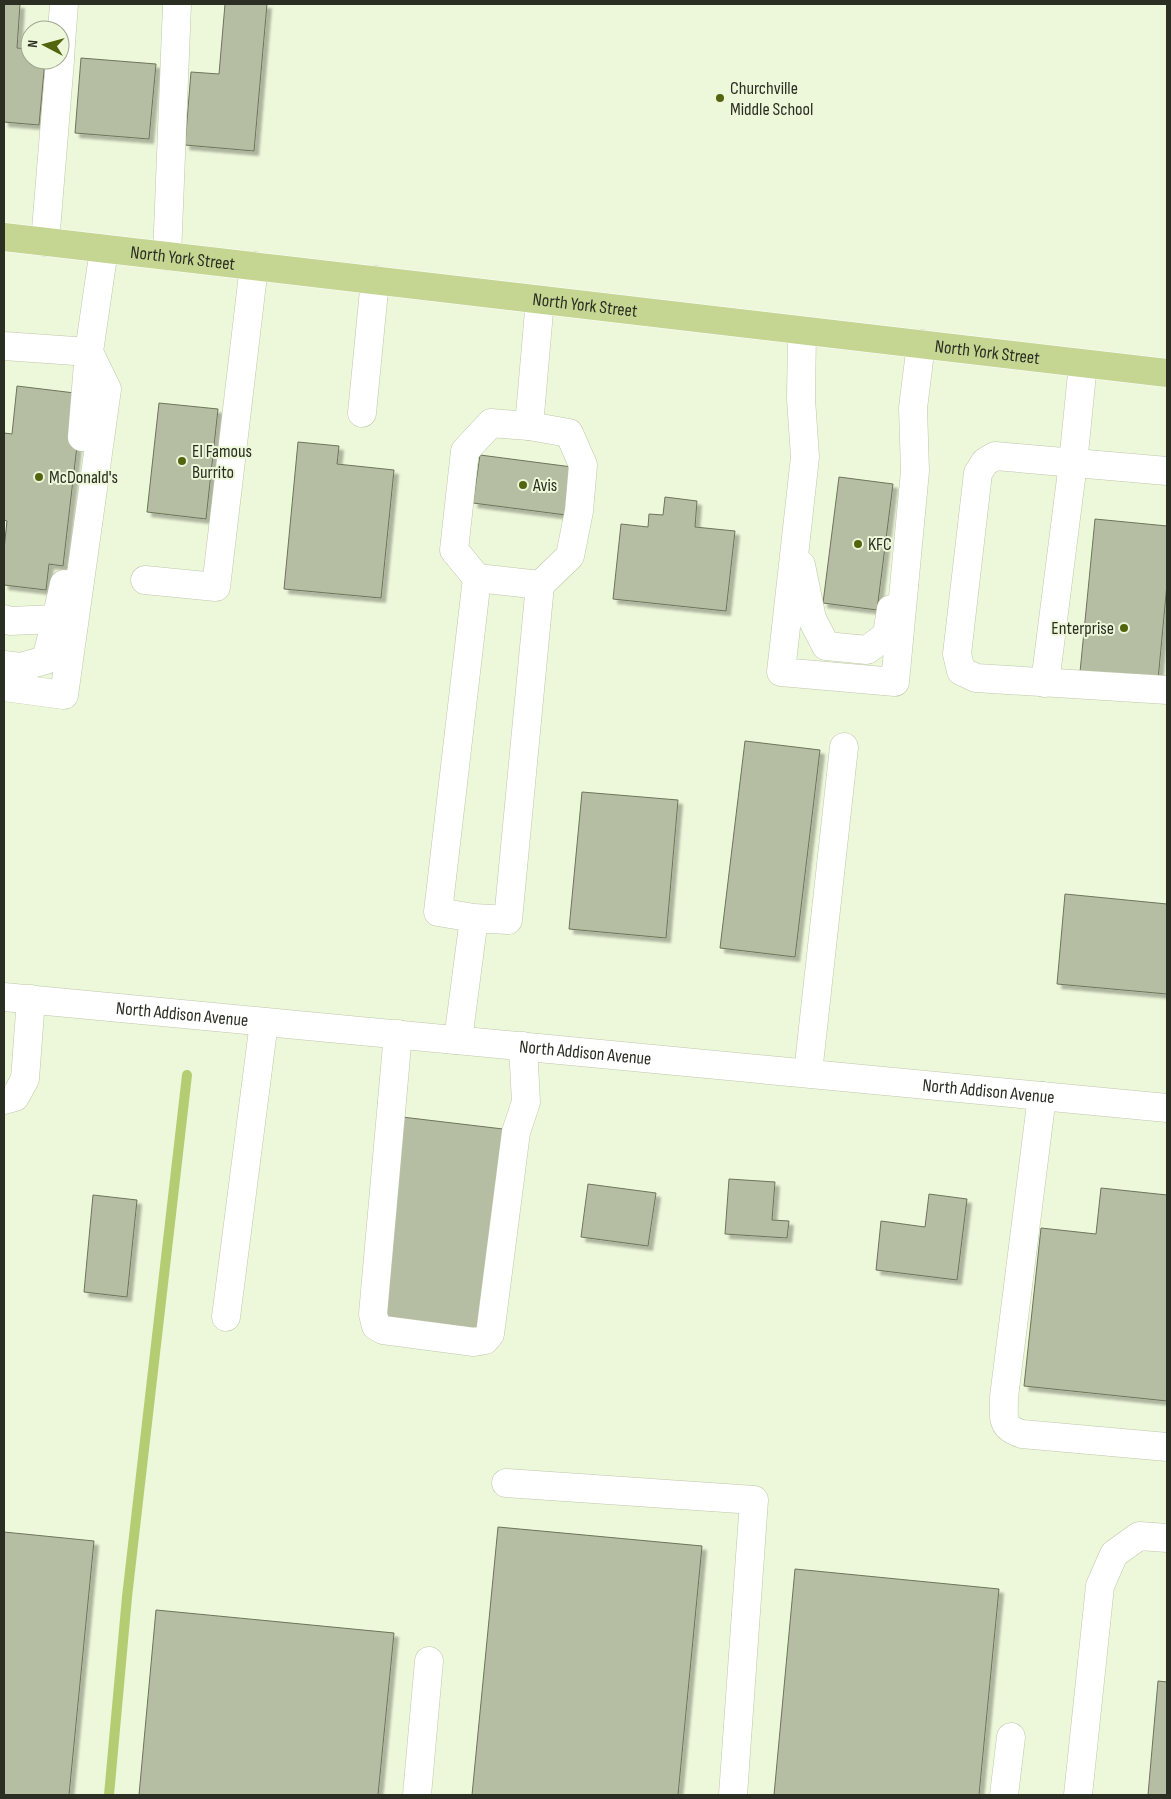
<svg xmlns="http://www.w3.org/2000/svg" width="1171" height="1799" viewBox="0 0 1171 1799" font-family="'Sofia Sans Condensed',sans-serif">
<style>
.lines{fill:none;stroke-linecap:round;stroke-linejoin:round}
.stream{stroke:#b4cd73;stroke-width:10}
.building{fill:#b5bea2;stroke:#6c745a;filter:url(#shadow)}
.minor-casing{stroke:#bec7ab;stroke-width:29}
.major-casing{stroke:#fff;stroke-width:29}
.minor{stroke:#fff;stroke-width:28}
.major{stroke:#c5d692;stroke-width:28}
.poi-dot{fill:#52640e;stroke:#edf7d9;stroke-width:2}
.labels{text-anchor:middle;dominant-baseline:central;stroke-width:4;stroke-linejoin:round;paint-order:stroke}
.poi-label{font-size:18px;fill:#2b2e23;stroke:#edf7d9;text-anchor:start}
.street-label{font-size:18px;fill:#2b2e23;stroke:#edf7d9}
</style>
<defs>
<filter id="shadow"><feDropShadow dx="4.5" dy="4.5" stdDeviation="1" flood-color="#0004"/></filter>
</defs>
<rect width="100%" height="100%" fill="#edf7d9"/>
<g class="lines">
<polyline class="stream" points="109,1795 127,1597 187,1075"/>
</g>
<g class="building">
<polygon points="4,4 20,4 17,48 30,49 30,60 45,60 39,125 4,122"/>
<polygon points="225,4 267,4 254,151 185,145 191,72 219,74"/>
<polygon points="81,58 156,64 149,139 75,133"/>
<polygon points="17,386 83,394 63,566 49,564 46,590 4,585 4,549 7,521 4,520 4,433 12,434"/>
<polygon points="159,403 218,409 206,519 147,512"/>
<polygon points="298,442 339,446 337,464 394,470 381,598 284,589"/>
<polygon points="480,455 572,467 566,515 473,503"/>
<polygon points="839,477 893,484 877,610 823,603"/>
<polygon points="665,497 697,501 695,527 735,531 726,611 613,599 621,524 648,527 649,514 663,515"/>
<polygon points="1095,519 1167,526 1167,584 1158,680 1080,672"/>
<polygon points="745,741 820,750 795,957 720,948"/>
<polygon points="582,792 678,800 666,938 569,929"/>
<polygon points="1065,894 1167,904 1167,994 1057,984"/>
<polygon points="402,1117 503,1129 479,1331 378,1319"/>
<polygon points="729,1179 775,1182 772,1220 789,1221 787,1238 725,1234"/>
<polygon points="588,1184 656,1193 648,1246 581,1237"/>
<polygon points="1101,1188 1167,1195 1167,1401 1024,1386 1041,1228 1096,1234"/>
<polygon points="929,1194 967,1199 957,1280 876,1270 881,1221 925,1227"/>
<polygon points="93,1195 137,1200 127,1297 84,1292"/>
<polygon points="498,1527 702,1546 678,1795 472,1795"/>
<polygon points="4,1532 94,1541 69,1795 4,1795"/>
<polygon points="795,1569 999,1589 979,1795 774,1795"/>
<polygon points="156,1610 394,1633 378,1795 139,1795"/>
<polygon points="1158,1681 1167,1682 1167,1795 1148,1795"/>
</g>
<g class="lines">
<g class="minor-casing">
<g id="minor">
<polyline points="60,57 64,4"/>
<polyline points="45,242 60,60"/>
<polyline points="167,256 177,4"/>
<polyline points="540,300 529,426 569,433 583,465 579,511 570,556 540,585"/>
<polyline points="802,331 801,399 805,457 781,672 895,682 915,471 913,408 921,344"/>
<polyline points="4,346 89,352 82,437"/>
<polyline points="362,413 375,280"/>
<polyline points="1167,471 995,456 985,462 978,473 957,654 961,671 976,678 1167,690"/>
<polyline points="801,565 812,619 826,646 867,650 887,635 891,609"/>
<polyline points="477,578 454,550 465,451 491,423 529,426"/>
<polyline points="145,580 216,587 254,266"/>
<polyline points="4,619 10,621 56,619 64,584"/>
<polyline points="4,665 20,667 46,660 56,619"/>
<polyline points="1045,683 1073,463 1083,364"/>
<polyline points="4,687 64,695 107,389 89,352 104,249"/>
<path id="s1" d="M4,997L1167,1108"/>
<polyline points="398,1034 373,1314 376,1326 383,1330 474,1342 485,1340 490,1334 516,1132 526,1102 523,1046"/>
<polyline points="458,1040 474,918 508,920 540,585 477,578 438,912 474,918"/>
<polyline points="808,1073 844,747"/>
<path d="M1042,1096L1004,1397C1004,1418 1000,1427 1022,1434L1167,1447"/>
<polyline points="4,1100 15,1097 25,1079 31,999"/>
<polyline points="226,1317 264,1022"/>
<polyline points="506,1483 754,1500 733,1795"/>
<polyline points="417,1795 429,1661"/>
<polyline points="1004,1795 1011,1737"/>
<polyline points="1078,1795 1100,1586 1114,1554 1139,1536 1167,1538"/>
</g>
</g>
<g class="major-casing">
<g id="major">
<path id="s2" d="M4,237L1167,373"/>
</g>
</g>
<use href="#minor" class="minor"/>
<use href="#major" class="major"/>
</g>
<g class="poi-dot">
<circle cx="720" cy="98" r="5"/>
<circle cx="182" cy="461" r="5"/>
<circle cx="39" cy="477" r="5"/>
<circle cx="523" cy="485" r="5"/>
<circle cx="858" cy="544" r="5"/>
<circle cx="1124" cy="628" r="5"/>
</g>
<g class="labels">
<g class="poi-label">
<text x="730" y="88">Churchville<tspan x="730" dy="21">Middle School</tspan></text>
<text x="192" y="451">El Famous<tspan x="192" dy="21">Burrito</tspan></text>
<text x="49" y="477">McDonald's</text>
<text x="533" y="485">Avis</text>
<text x="868" y="544">KFC</text>
<text x="1114" y="628" text-anchor="end">Enterprise</text>
</g>
<g class="street-label">
<text stroke="none"><textPath href="#s2" startOffset="180">North York Street</textPath></text>
<text stroke="none"><textPath href="#s2" startOffset="585">North York Street</textPath></text>
<text stroke="none"><textPath href="#s2" startOffset="990">North York Street</textPath></text>
<text stroke="none"><textPath href="#s1" startOffset="179">North Addison Avenue</textPath></text>
<text stroke="none"><textPath href="#s1" startOffset="584">North Addison Avenue</textPath></text>
<text stroke="none"><textPath href="#s1" startOffset="989">North Addison Avenue</textPath></text>
</g>
</g>
<rect width="1171" height="1799" fill="none" stroke="#2b2e23" stroke-width="10"/>
<g transform="translate(45 45) rotate(276)"><circle r="24" fill="#edf7d9" stroke="#9fa790"/>
<path d="M0-4L9 19L0 12L-9 19Z" fill="#52640e"/>
<text y="-8" font-size="14" font-weight="bold" text-anchor="middle" fill="#2b2e23">N</text>
</g>
</svg>
